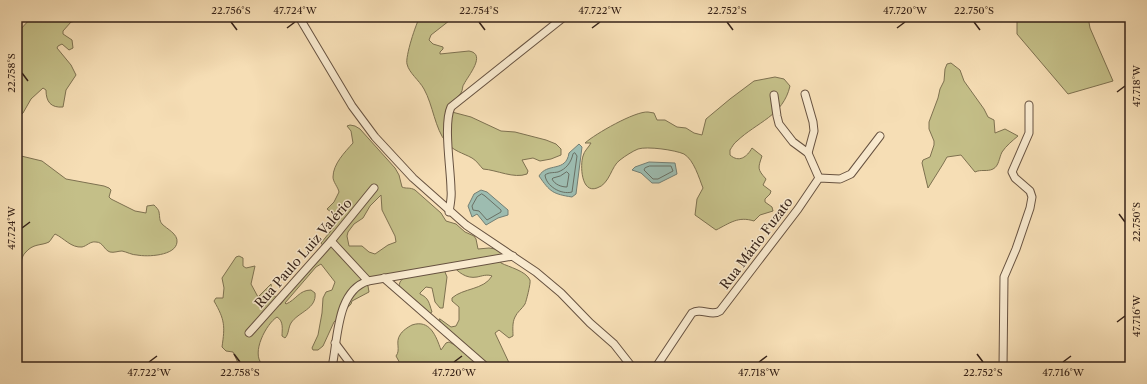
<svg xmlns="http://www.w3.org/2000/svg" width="1147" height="384" viewBox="0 0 1147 384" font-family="'Libre Caslon Text',serif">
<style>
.green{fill:#c4bf88;stroke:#7e7150;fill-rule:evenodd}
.water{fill:#9dbcb0;stroke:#747f74}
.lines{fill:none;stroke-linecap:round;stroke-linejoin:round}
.shore{stroke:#6a7064;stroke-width:1}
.street-casing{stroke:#675240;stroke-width:9}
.street{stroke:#f9eacf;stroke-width:7}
.ticks{fill:none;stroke:#372319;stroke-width:1.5}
.labels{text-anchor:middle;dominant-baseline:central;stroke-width:3;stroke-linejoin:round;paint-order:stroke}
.street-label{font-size:13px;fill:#372319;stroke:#f9eacf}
.neatline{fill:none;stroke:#372319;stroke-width:1.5}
.ticks-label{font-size:10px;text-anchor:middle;fill:#372319}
</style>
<rect width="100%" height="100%" fill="#f6deb5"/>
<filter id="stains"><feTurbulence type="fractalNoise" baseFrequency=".005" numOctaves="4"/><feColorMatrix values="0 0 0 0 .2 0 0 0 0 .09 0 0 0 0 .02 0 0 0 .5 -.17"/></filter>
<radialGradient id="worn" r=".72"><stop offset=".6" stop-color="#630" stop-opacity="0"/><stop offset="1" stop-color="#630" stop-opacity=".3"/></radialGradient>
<g class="green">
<path d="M32,17H97L71,22L63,31V34L72,40L73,48L69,50L62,44L58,46L57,48L71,65L76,75L66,90L63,107C51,108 46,102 46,90L43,88L31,99L23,113L17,119V33Z"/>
<path d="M420,17H454L431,35L429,40L433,44L443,47V49L440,52V54L469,51C487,54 468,76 464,84C462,86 463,90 461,93C458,97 453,100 450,104L452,112L471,117L501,131L515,132L546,140L556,144L561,149V155L551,159L540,161L533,158L522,160L528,171L527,174C514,179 497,170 483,169C480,166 476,160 472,158C463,153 453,151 446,142C435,129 433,105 424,89C419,80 409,73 407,64C405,57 416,23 420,17Z"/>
<polygon points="1017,17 1088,17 1090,28 1113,81 1068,94 1017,34"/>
<path d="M951,63L960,70L964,81L984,109L988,117L994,120L995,133L1005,129L1018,136C1012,141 1006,146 1002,152C999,158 999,166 993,169C987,172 981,169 975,172L961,155L947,157L943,164L928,188L922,163L923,160L930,157L934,145V141L929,129V122L938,98L940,89L944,81L945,69L947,64Z"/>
<path d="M775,77L784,79L790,86C783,116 757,122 737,141C734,143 732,147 730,150V155C739,163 747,157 752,148L762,156C758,168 757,169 766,179L763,185L771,191L770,194L765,199V202L772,207L773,211L760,215L754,221C738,216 730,223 716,230L695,215L697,199L703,188C699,178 694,160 684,154C675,150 647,146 638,149C633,151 625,156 620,160C611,166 610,184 597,188C581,194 580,165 583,156C584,151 589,147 591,143H585C595,134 635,111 648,112C650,112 652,113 654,113L657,120H665L677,127L686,128L694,133L702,135L706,119L730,99L754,81Z"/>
<path d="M350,125L355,126L360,129L395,168L399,175L402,187C406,189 410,187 415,190L441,213L446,221L456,224L465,232L474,236L476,239L478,249L489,248L508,251L500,260L501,263C509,267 526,271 530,280C531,283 526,302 525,304C522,309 517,312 515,317C512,323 513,330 513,336L509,338L499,330L495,333L511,367H402L396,356C401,350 395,342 400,335C402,331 408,327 412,325C430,319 436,336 441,350L446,343L449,342L465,350L442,325L439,319H440L451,327L456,326L459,320V307L452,301V298C463,288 484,290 492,276C487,274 482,276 477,277C466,279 458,272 452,265L440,267L445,272L447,277L443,308H440L435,302L432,288L426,287L420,293V294C429,298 429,303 432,312L429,314L400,292C397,279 403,280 410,273L361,279L360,282L368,286L369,292L352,301L351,304L334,322L323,346L318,350H313L312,348L318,335L322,313L323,298L326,292L332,290L335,282L321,264L316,267L285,303L286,304C296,300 299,290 311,290L315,293C317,309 298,312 291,323C288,328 289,334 285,338L282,336C282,330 284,321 277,317C266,324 251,353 262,364L270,365L274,367H239V365L233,352L226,351L222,347C225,326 225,320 214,301L216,298H223L224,288L222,278L236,257L239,256L243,258V266L246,268L255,266L251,284L258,297L271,284L272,291L280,305L309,269L324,247L321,243L334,227L339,218L327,209L334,202L339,192C338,187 333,182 333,177C333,164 345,152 353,143L351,131L347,126ZM381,195L382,210L395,236L396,242L388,245L375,254L369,252L362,246H349L347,236L348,232L354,224L363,218L370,206Z"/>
<path d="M17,155L42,161L66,179L104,186L109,188L111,190L109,197L111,199L135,211L146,213L147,206L154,205C156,207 159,210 159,212C160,217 159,220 162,224C167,229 178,234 177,242C176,256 147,257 137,255C132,255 127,252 122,251C118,251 114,253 110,252C104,250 103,242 96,242C90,241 87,246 82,247C71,248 64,238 55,234C53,236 51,240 49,242C41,246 33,243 25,253C20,258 23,265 17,270Z"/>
</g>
<g class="water">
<path d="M579,144L582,147L576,194L572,197C553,194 550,192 539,176C547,162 566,173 569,153Z"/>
<polygon points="649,162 675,163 677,174 659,183 652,183 641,173 632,170 635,167"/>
<polygon points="481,190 487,192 508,210 508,215 498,218 486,225 477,214 472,217 468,206 474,194"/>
</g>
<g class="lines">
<g class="shore">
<path d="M575,153L577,156L572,192C561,195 546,186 545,175C549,172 553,173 558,172C566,169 571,163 573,154Z"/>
<polygon points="650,166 671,166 673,171 658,179 653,179 644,170 645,168"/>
<path d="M567,172L569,174L567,187C562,187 555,185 552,179L553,178L560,176Z"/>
<polygon points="482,194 485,196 501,210 501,212 487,220 479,211 473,210 472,206 477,197"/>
</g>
<g class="street-casing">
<g id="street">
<polyline points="299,17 352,106 375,137 413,178 466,225 536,272 561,293 590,323 614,344 632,367"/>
<polyline points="805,94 813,122 814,131 808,153"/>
<polyline points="774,95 777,116 779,124 793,142 808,153 819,178"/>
<path d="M449,212C450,205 452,197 451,190C451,170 443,124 451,107L564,17"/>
<polyline points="331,241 368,281"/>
<polyline points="384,278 486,367"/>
<polyline points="249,333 331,241 374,188"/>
<polyline points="335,343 353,367"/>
<path d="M332,367C338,340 336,291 368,281L513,256"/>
<path d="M656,367L692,313C701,307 711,317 720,311L798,209L819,178L840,179L851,174L880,136"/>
<polyline points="1003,367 1004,277 1016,249 1030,208 1032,197 1030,191 1015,178 1012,172 1029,133 1029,105"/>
</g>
</g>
<use href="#street" class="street"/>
</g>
<path class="ticks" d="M231,22L237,30M479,22L485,30M727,22L733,30M974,22L980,30M287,28L295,22M592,28L600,22M897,28L905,22M22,73L28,81M1117,92L1125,86M1119,214L1125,222M22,228L30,222M1117,322L1125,316M234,354L240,362M977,354L983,362M149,362L157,356M454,362L462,356M759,362L767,356M1063,362L1071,356"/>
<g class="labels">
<g class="street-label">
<text transform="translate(756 243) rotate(-53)">Rua Mário Fuzato</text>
<text transform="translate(303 253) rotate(-49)">Rua Paulo Luiz Valério</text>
</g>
</g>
<rect width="1147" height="384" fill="none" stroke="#f6deb5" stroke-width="44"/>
<rect x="22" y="22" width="1103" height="340" class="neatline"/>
<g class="ticks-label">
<text x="231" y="14">22.756°S</text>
<text x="295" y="14">47.724°W</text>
<text x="479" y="14">22.754°S</text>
<text x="600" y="14">47.722°W</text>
<text x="727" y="14">22.752°S</text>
<text x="905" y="14">47.720°W</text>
<text x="974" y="14">22.750°S</text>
<text transform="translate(11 73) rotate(-90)" y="4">22.758°S</text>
<text transform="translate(1136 86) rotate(-90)" y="4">47.718°W</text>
<text transform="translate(1136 222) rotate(-90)" y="4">22.750°S</text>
<text transform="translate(11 228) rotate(-90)" y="4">47.724°W</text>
<text transform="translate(1136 316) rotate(-90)" y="4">47.716°W</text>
<text x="149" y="376">47.722°W</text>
<text x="240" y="376">22.758°S</text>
<text x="454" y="376">47.720°W</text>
<text x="759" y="376">47.718°W</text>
<text x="983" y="376">22.752°S</text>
<text x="1063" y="376">47.716°W</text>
</g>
<rect width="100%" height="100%" filter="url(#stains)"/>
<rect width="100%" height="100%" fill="url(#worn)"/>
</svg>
